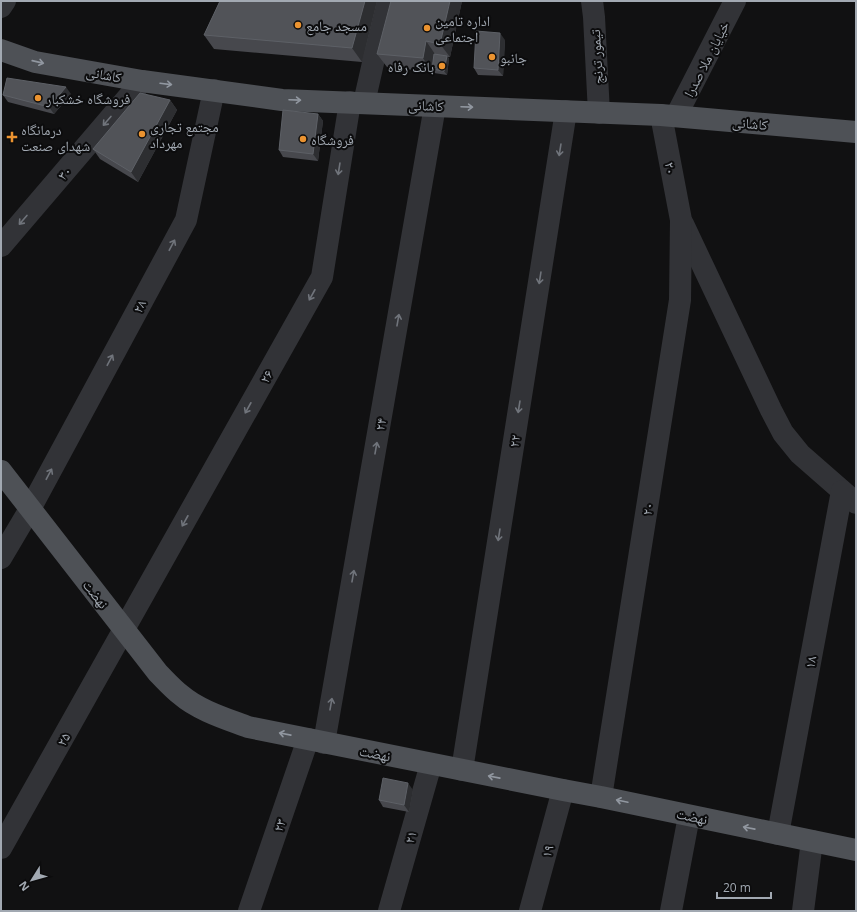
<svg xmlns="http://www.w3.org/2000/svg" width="857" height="912" viewBox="0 0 857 912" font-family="'Open Sans','Noto Naskh Arabic',sans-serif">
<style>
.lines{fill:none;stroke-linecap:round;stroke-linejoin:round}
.minor{stroke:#323337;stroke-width:22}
.major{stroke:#4e5156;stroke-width:22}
.wall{fill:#47484d}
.shaded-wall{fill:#2d2e31}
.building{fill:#515358;stroke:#5d6066}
.oneway{stroke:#9197a0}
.oneway2{stroke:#70747b}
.poi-dot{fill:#eb9330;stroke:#0c0c0d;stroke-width:1.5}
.labels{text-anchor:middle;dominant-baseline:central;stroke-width:4;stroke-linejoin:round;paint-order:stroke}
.poi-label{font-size:14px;fill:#a2a9b2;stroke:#0c0c0d;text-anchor:start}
.street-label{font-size:14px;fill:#a2a9b2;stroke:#0c0c0d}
</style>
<rect width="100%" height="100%" fill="#111112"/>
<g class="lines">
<g class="minor">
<polyline points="592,1 594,17 599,113"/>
<polyline points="1,7 5,1"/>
<polyline points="364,103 387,1"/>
<polyline points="676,116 735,1"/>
<polyline points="683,224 771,410 783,433 800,454 856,503"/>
<polyline points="1,246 142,81"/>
<polyline points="1,558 30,509 186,220 214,90"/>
<polyline points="324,743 435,106"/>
<polyline points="462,770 566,111"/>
<polyline points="601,797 680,300 681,220 661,115"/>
<polyline points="778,834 842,491"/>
<polyline points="1,848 322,277 350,102"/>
<polyline points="249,911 308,739"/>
<polyline points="389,911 431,764"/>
<polyline points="530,911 563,790"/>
<polyline points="671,911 689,816"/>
<polyline points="803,911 812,841"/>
</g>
<g class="major">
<polyline points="1,50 35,62 142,81 282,100 661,115 856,132"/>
<path d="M1,471L158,673C166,681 173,689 181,695C198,710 227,719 248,727L563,790L601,797L856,850"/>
</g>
</g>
<g class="wall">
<polygon points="220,1 377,1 362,62 214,49 204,35"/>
<polygon points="462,1 450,57 448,57 449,59 447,75 434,73 432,70 432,72 387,67 377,54"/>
<polygon points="505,40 503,76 478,75 474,68"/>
<polygon points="71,94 54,114 8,102 3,95"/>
<polygon points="170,100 177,110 138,182 100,159 93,149"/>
<polygon points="318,114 323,121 318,161 283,157 279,150"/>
<polygon points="413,790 409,812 383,807 379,800"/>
</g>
<g class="shaded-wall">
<polygon points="365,1 377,1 362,62 352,48"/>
<polygon points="450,1 462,1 450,57 440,44"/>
<polygon points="500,33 505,40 503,76 498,70"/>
<polygon points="426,41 435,54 432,69 432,72 423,58"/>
<polygon points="447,56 449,59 447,75 444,71"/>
<polygon points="66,87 71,94 54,114 49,107"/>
<polygon points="170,100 177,110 138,182 131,172"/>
<polygon points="318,114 323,121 318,161 313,154"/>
<polygon points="408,783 413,790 409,812 404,805"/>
</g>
<g class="building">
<polygon points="220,1 365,1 352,48 204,35"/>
<polygon points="391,1 450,1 440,44 426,41 423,58 377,54"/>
<polygon points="476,31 500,33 498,70 474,68"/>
<polygon points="434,54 447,56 444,71 432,69"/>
<polygon points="7,78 66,87 49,107 3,95"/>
<polygon points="140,93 170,100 131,172 93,149"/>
<polygon points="283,110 318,114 313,154 279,150"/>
<polygon points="383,778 408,783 404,805 379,800"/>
</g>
<defs><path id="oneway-shaft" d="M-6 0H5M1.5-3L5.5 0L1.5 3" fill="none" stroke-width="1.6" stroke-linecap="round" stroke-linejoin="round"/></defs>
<g class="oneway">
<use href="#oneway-shaft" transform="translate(38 62) rotate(13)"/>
<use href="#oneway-shaft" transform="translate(166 84) rotate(7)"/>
<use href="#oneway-shaft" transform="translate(295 100) rotate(2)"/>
<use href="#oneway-shaft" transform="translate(467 107) rotate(2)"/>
<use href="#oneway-shaft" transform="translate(285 734) rotate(-169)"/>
<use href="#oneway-shaft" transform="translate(494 777) rotate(-169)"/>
<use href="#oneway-shaft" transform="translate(622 801) rotate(-168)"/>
<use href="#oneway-shaft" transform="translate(749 828) rotate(-169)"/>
</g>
<g class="oneway2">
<use href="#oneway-shaft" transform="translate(107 121) rotate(131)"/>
<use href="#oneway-shaft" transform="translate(560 150) rotate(99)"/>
<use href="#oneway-shaft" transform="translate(339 169) rotate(99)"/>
<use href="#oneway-shaft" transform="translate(23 220) rotate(131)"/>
<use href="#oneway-shaft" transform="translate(172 245) rotate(-62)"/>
<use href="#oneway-shaft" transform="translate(540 278) rotate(99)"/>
<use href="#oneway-shaft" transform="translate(312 295) rotate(119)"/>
<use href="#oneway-shaft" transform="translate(398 320) rotate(-80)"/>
<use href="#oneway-shaft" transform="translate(110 360) rotate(-62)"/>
<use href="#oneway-shaft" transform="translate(519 407) rotate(99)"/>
<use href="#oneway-shaft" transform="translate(248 408) rotate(119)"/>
<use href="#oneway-shaft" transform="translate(376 448) rotate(-80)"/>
<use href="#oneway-shaft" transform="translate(49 474) rotate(-62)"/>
<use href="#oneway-shaft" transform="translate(185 521) rotate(119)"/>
<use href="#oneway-shaft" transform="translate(499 535) rotate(99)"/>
<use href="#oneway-shaft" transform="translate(353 576) rotate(-80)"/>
<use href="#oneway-shaft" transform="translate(331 704) rotate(-80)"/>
</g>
<g class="poi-dot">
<circle cx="298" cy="25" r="4"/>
<circle cx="427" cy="28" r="4"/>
<circle cx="492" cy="57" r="4"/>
<circle cx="442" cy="66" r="4"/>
<circle cx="38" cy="98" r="4"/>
<circle cx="142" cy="134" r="4"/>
<path d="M10 131h4v4h4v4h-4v4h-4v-4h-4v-4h4z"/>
<circle cx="303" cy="139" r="4"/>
</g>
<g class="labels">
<g class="poi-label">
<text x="435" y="20">اداره تامین<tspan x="435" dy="16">اجتماعی</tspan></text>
<text x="306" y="25">مسجد جامع</text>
<text x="500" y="57">جانبو</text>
<text x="434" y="66" text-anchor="end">بانک رفاه</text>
<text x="46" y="98">فروشگاه خشکبار</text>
<text x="150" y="126">مجتمع تجاری<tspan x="150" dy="16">مهرداد</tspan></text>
<text x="21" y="129">درمانگاه<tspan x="21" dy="16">شهدای صنعت</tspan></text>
<text x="311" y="139">فروشگاه</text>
</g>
<g class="street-label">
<text transform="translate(596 57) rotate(-93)">تیمور ترنج</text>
<text transform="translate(706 59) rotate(-63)">خیایان ملا صدرا</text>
<text transform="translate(104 74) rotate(10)">کاشانی</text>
<text transform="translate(426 105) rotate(2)">کاشانی</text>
<text transform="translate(750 123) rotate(5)">کاشانی</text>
<text transform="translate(671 168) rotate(79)">۲۰</text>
<text transform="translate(64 173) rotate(-49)">۳۰</text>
<text transform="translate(139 306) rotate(-62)">۲۸</text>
<text transform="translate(266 376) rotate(-61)">۲۶</text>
<text transform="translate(380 424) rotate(-80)">۲۴</text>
<text transform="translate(514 441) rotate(-81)">۲۲</text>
<text transform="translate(647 509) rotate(-81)">۲۰</text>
<text transform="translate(96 594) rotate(52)">نهضت</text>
<text transform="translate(810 662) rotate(-79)">۱۸</text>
<text transform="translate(63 739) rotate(-61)">۲۵</text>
<text transform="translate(375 753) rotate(11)">نهضت</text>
<text transform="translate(692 816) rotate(12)">نهضت</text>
<text transform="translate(279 825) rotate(-71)">۲۳</text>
<text transform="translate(410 837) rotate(-74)">۲۱</text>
<text transform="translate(547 851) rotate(-74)">۱۹</text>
</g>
</g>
<rect width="857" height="912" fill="none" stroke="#a2a9b2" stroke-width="4"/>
<g transform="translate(32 880) rotate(233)" stroke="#0c0c0d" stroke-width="3" paint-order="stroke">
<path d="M0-3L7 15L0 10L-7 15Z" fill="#a2a9b2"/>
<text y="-6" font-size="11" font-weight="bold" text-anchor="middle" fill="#a2a9b2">N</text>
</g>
<path d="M717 892v6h54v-6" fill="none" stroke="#a2a9b2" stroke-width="2"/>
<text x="723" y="892" font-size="12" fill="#a2a9b2" stroke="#0c0c0d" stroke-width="3" paint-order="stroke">20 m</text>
</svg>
